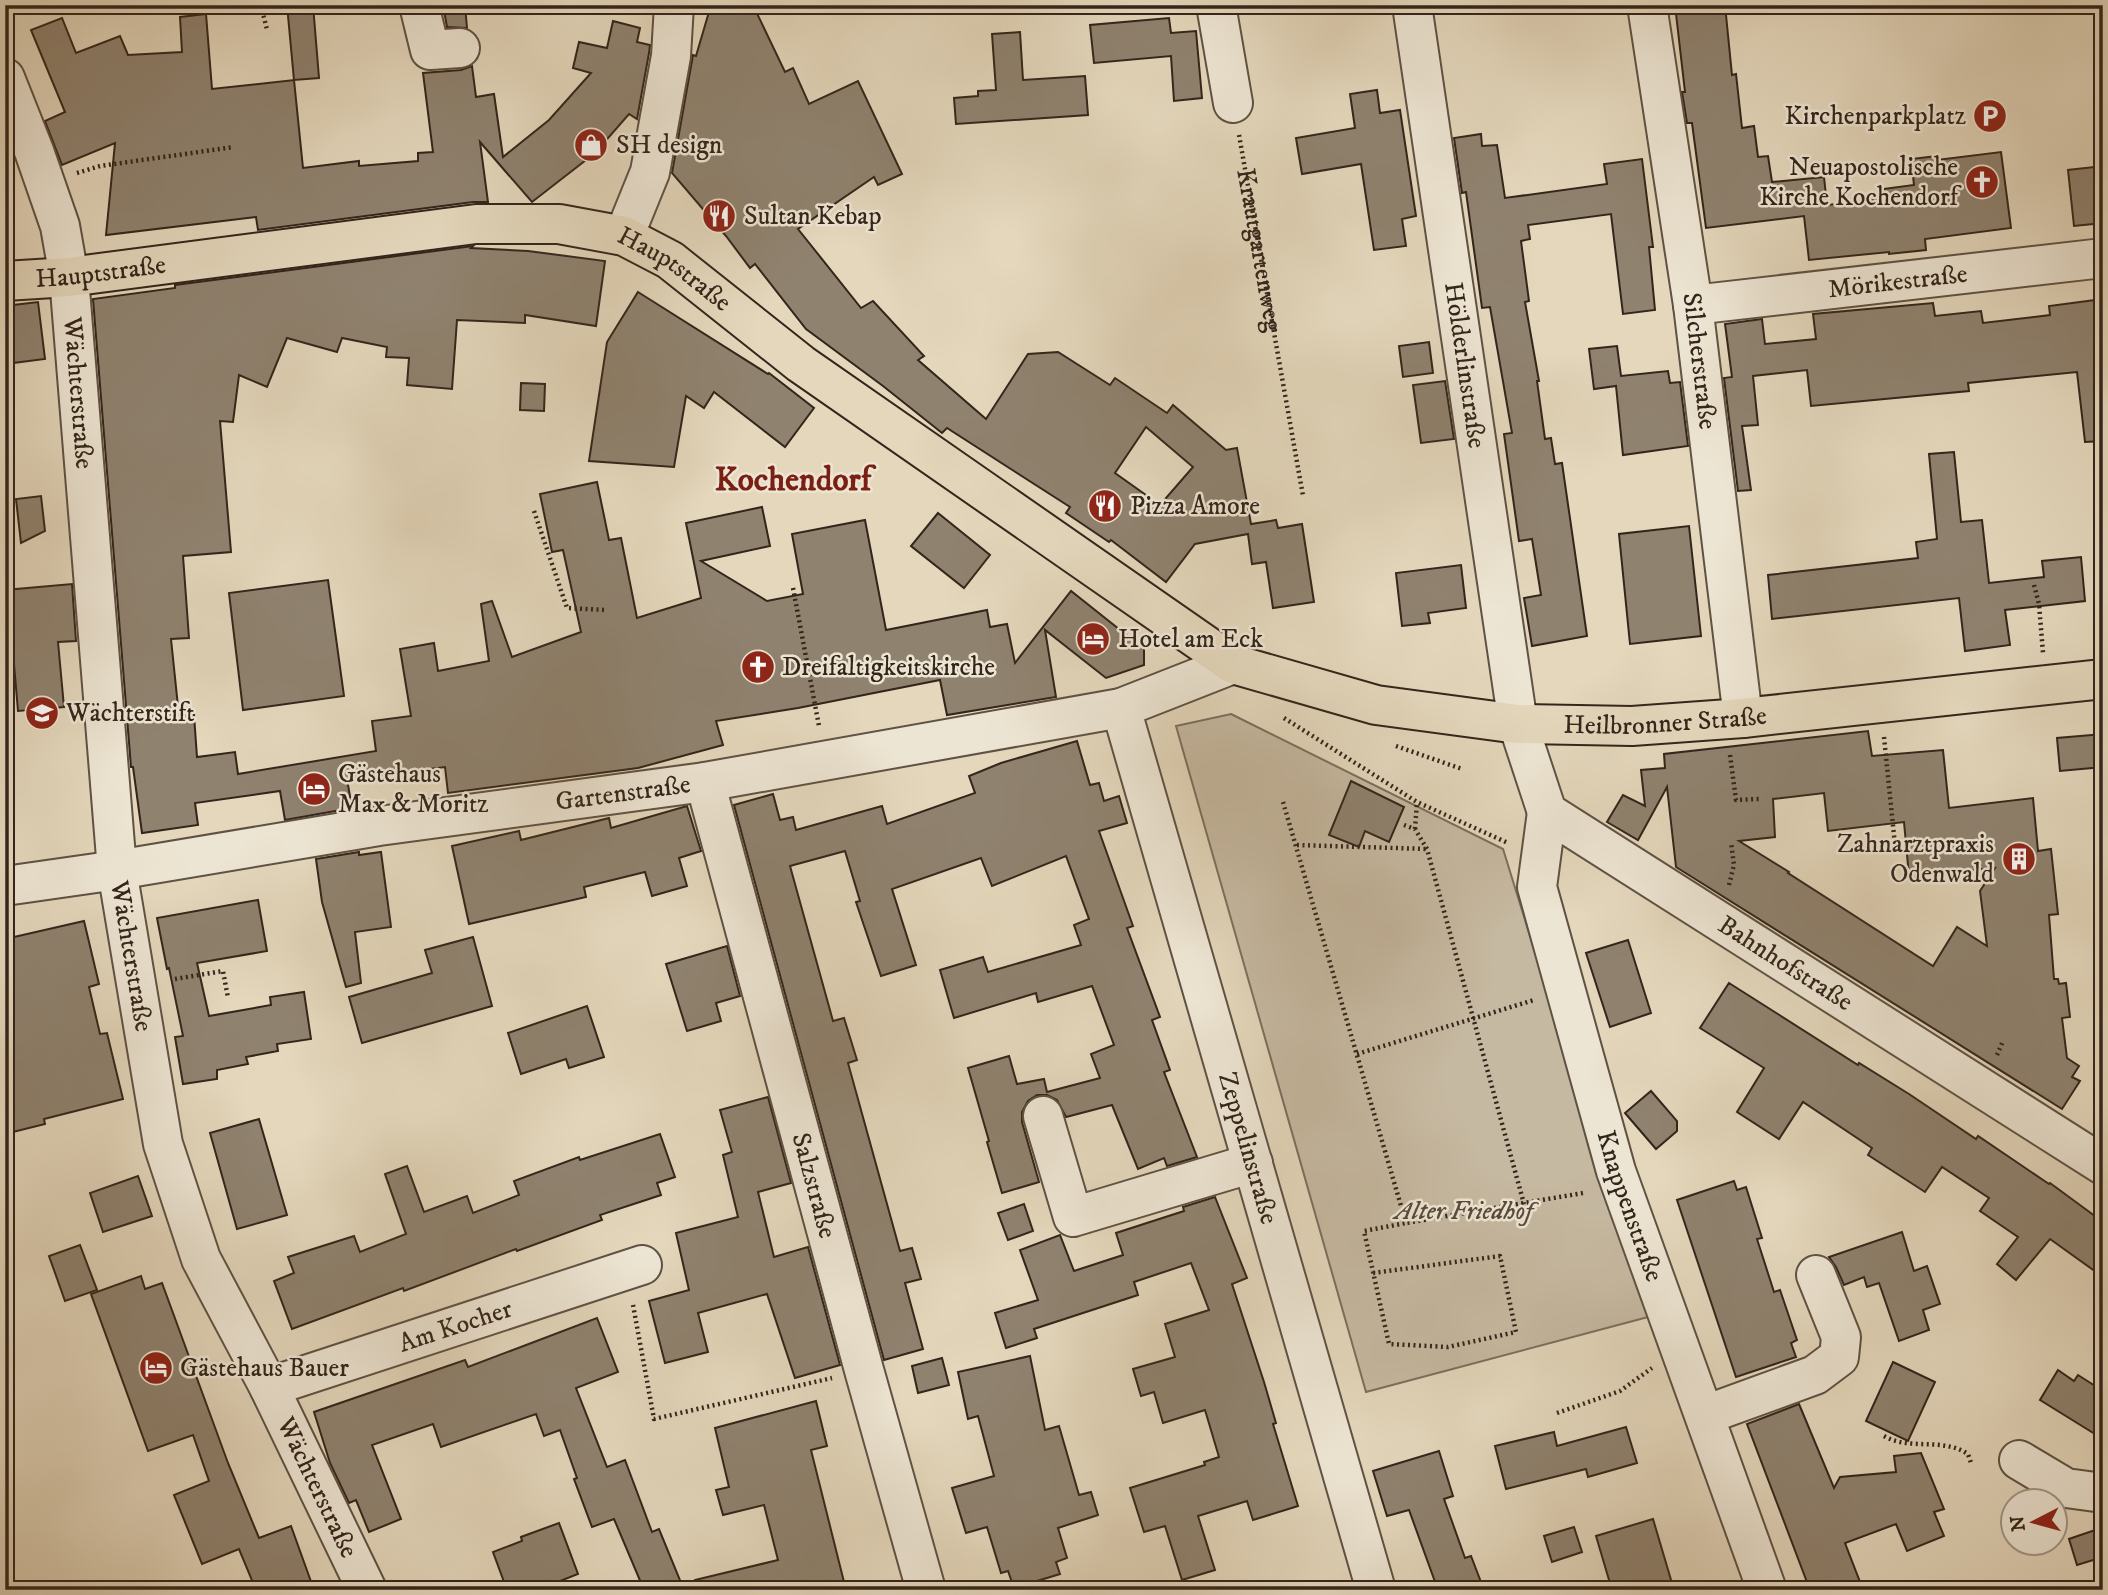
<svg xmlns="http://www.w3.org/2000/svg" width="2108" height="1595" viewBox="0 0 2108 1595" font-family="'IM FELL DW Pica',serif">
<style>
.green{fill:#c6b9a1;stroke:#7c6f5e;stroke-width:2}
.building{fill:#8f826f;stroke:#33251b;stroke-width:2;fill-rule:evenodd}
.lines{fill:none;stroke-linecap:round;stroke-linejoin:round}
.minor-casing{stroke:#5f5243;stroke-width:42}
.major-casing{stroke:#33251b;stroke-width:42}
.path{stroke:#33251b;stroke-width:4.5;stroke-dasharray:2 3.5;stroke-linecap:butt}
.minor{stroke:#ede5d3;stroke-width:38}
.major{stroke:#e4d7bc;stroke-width:38}
.labels{text-anchor:middle;dominant-baseline:central;stroke-width:5;stroke-linejoin:round;paint-order:stroke}
.poi-label{font-size:26px;fill:#33251b;stroke:#ede5d3;text-anchor:start}
.street-label{font-size:26px;fill:#33251b;stroke:#ede5d3}
.park-label{font-size:26px;font-style:italic;fill:#584a3c;stroke:#ede5d3}
.district-label{font-size:33px;font-weight:bold;fill:#7a1f14;stroke:#ede5d3}
</style>
<rect width="100%" height="100%" fill="#e4d7bc"/>
<filter id="stains"><feTurbulence type="fractalNoise" baseFrequency=".00286" numOctaves="4"/><feColorMatrix values="0 0 0 0 .2 0 0 0 0 .09 0 0 0 0 .02 0 0 0 .5 -.17"/></filter>
<radialGradient id="worn" r=".72"><stop offset=".6" stop-color="#630" stop-opacity="0"/><stop offset="1" stop-color="#630" stop-opacity=".3"/></radialGradient>
<polygon class="green" points="1231,714 1503,849 1648,1317 1366,1392 1176,726"/>
<g class="building">
<polygon points="287,5 313,5 319,78 294,80"/>
<polygon points="443,5 465,5 467,28 447,27"/>
<path d="M711,5H753L785,72L793,68L809,104L858,81L902,174L878,185L874,177L798,229L861,308L873,301L924,356L918,360L986,419L1028,354L1058,352L1110,385L1115,378L1167,413L1173,405L1226,450L1237,448L1251,524L1276,520L1278,528L1302,524L1314,602L1273,608L1266,562L1252,564L1248,534L1195,544L1166,582L1111,540L1109,542L1066,513L1070,507L947,428L942,433L883,386L806,329L755,264L750,268L726,236L672,173L693,55L696,56ZM1146,427L1193,467L1160,505L1115,473Z"/>
<polygon points="1675,5 1725,5 1732,75 1736,74 1742,128 1754,126 1758,157 1768,156 1772,182 1824,177 1827,205 1884,199 1883,189 1914,185 1911,159 1936,156 1937,160 2001,152 2011,228 1925,239 1926,250 1889,254 1889,252 1809,260 1804,216 1706,228 1692,123 1687,123 1682,92 1685,92"/>
<polygon points="206,14 212,89 294,80 303,168 359,161 359,166 418,161 418,153 433,152 423,73 461,70 472,66 476,97 494,94 503,157 549,120 591,73 573,68 579,42 607,48 613,21 640,28 637,42 650,45 649,53 637,119 629,114 595,153 532,202 480,142 488,202 473,202 258,230 256,217 106,235 115,143 62,165 45,121 65,112 31,30 62,18 76,53 120,36 128,55 182,52 180,17"/>
<polygon points="1169,18 1171,33 1196,31 1202,98 1174,101 1171,56 1094,63 1090,25"/>
<polygon points="1020,32 1023,80 1085,76 1088,115 956,124 954,98 978,96 978,91 996,90 992,34"/>
<polygon points="1377,90 1380,113 1400,110 1416,216 1402,219 1406,246 1374,250 1361,164 1302,174 1296,138 1355,128 1350,94"/>
<polygon points="1481,134 1482,146 1497,145 1505,198 1607,184 1604,164 1642,159 1653,247 1649,247 1655,310 1623,314 1611,214 1528,225 1530,239 1521,241 1529,301 1525,302 1539,381 1537,381 1545,439 1551,438 1555,464 1562,463 1587,636 1532,646 1524,598 1541,595 1532,539 1519,541 1504,434 1512,433 1490,307 1482,308 1466,192 1462,193 1454,138"/>
<polygon points="2103,166 2103,223 2074,226 2068,170"/>
<polygon points="473,246 471,248 528,251 605,261 596,326 525,315 525,323 457,320 452,389 407,385 409,358 386,357 387,347 342,338 337,352 287,338 267,387 239,375 233,422 220,421 231,552 183,556 189,638 171,639 179,716 194,715 197,757 235,752 238,774 376,751 372,721 411,716 400,649 434,643 438,671 489,661 481,604 492,601 512,657 581,632 563,550 552,552 540,494 597,482 609,540 621,538 637,618 701,598 686,523 762,507 770,546 701,561 767,601 803,594 792,534 865,520 886,630 987,610 990,627 1007,624 1015,663 1071,591 1144,649 1144,665 1106,678 1045,630 1056,697 947,715 940,680 798,708 716,721 723,745 638,768 448,793 445,767 347,779 352,808 285,820 280,791 195,803 198,825 142,833 133,767 131,767 93,299 175,288 175,285"/>
<polygon points="638,292 768,374 769,373 814,408 785,447 714,392 704,408 686,396 674,467 589,461 607,342"/>
<polygon points="2103,299 2103,441 2085,442 2077,372 1968,383 1969,391 1811,406 1807,370 1753,376 1758,425 1742,426 1751,490 1738,491 1724,378 1732,377 1725,324 1762,319 1765,344 1816,339 1813,314 1933,303 1935,316 1981,311 1983,323 2050,315 2049,306"/>
<polygon points="38,302 45,359 5,364 5,306"/>
<polygon points="1429,342 1433,373 1403,377 1399,346"/>
<polygon points="1617,346 1621,376 1668,371 1670,383 1680,382 1688,446 1623,455 1616,386 1594,389 1589,349"/>
<polygon points="1445,381 1454,439 1421,443 1413,385"/>
<polygon points="521,383 545,384 544,411 520,410"/>
<polygon points="1954,452 1961,522 1982,520 1989,583 2044,577 2042,561 2081,557 2085,601 2005,610 2010,645 1965,651 1959,598 1772,619 1768,575 1918,558 1916,542 1937,539 1929,454"/>
<polygon points="41,496 45,531 21,543 16,499"/>
<polygon points="938,513 990,555 964,588 911,546"/>
<polygon points="1689,526 1701,636 1630,644 1619,534"/>
<polygon points="1461,565 1466,608 1428,613 1430,623 1402,626 1396,573"/>
<polygon points="328,580 344,696 243,710 229,593"/>
<polygon points="72,584 76,641 58,642 64,707 18,711 14,664 5,665 5,590"/>
<path d="M1868,731L1872,756L1943,750L1949,808L2033,798L2038,851L2051,849L2058,914L2049,915L2054,979H2058L2059,984L2066,983L2070,1017L2062,1018L2067,1058L2079,1066L2072,1077L2080,1081L2062,1109L1676,867L1667,787L1638,840L1607,822L1623,795L1645,806L1641,770L1665,768L1664,754ZM1824,793L1828,831L1904,822L1909,876L1995,868L1980,891L1987,946L1957,927L1933,966L1788,873L1789,872L1739,841L1775,837L1773,799Z"/>
<polygon points="2103,734 2103,767 2060,771 2057,738"/>
<polygon points="1077,741 1090,785 1099,783 1104,801 1119,796 1127,823 1099,831 1133,926 1127,928 1160,1017 1152,1020 1170,1070 1164,1072 1197,1157 1167,1166 1164,1158 1138,1169 1112,1105 1066,1117 1057,1100 1047,1095 1037,1095 1028,1101 1022,1112 1022,1122 1039,1182 1002,1193 987,1142 989,1141 968,1068 1009,1056 1017,1084 1044,1079 1047,1092 1100,1078 1091,1054 1114,1045 1092,986 1038,1002 1036,993 954,1018 940,970 983,957 988,972 1081,945 1074,925 1089,919 1066,856 992,886 981,858 892,889 916,965 881,976 856,902 860,901 845,851 790,866 833,1021 844,1018 857,1060 848,1063 900,1251 912,1248 921,1279 905,1283 923,1349 884,1360 734,805 773,794 780,820 793,817 796,830 882,806 887,824 975,793 969,776 1001,763"/>
<polygon points="1351,781 1404,807 1389,842 1365,831 1359,847 1329,835"/>
<polygon points="687,806 701,851 679,858 687,886 652,896 645,872 584,887 586,897 469,924 452,846 519,831 521,840 609,818 611,828"/>
<polygon points="359,852 359,855 381,852 391,927 355,932 361,983 346,987 322,902 316,859"/>
<polygon points="258,900 267,951 197,963 209,1016 271,1005 270,997 304,992 311,1039 277,1044 278,1051 246,1057 248,1064 217,1070 217,1079 183,1084 175,1037 183,1036 169,968 167,969 157,918"/>
<polygon points="84,921 99,984 89,987 100,1034 107,1033 123,1099 44,1119 45,1124 5,1134 5,939"/>
<polygon points="473,937 492,1006 362,1043 349,997 432,973 425,950"/>
<polygon points="1628,940 1651,1013 1610,1027 1586,953"/>
<polygon points="727,946 740,996 716,1003 721,1021 687,1031 666,964"/>
<polygon points="1729,983 1858,1065 1859,1063 1909,1094 1976,1139 1978,1136 2049,1184 2050,1183 2103,1222 2103,1277 2050,1239 2016,1280 1997,1264 2018,1237 1980,1211 1989,1198 1942,1167 1925,1192 1868,1155 1872,1148 1803,1102 1779,1139 1737,1112 1764,1068 1700,1028"/>
<polygon points="587,1006 604,1057 569,1068 566,1059 521,1074 508,1033"/>
<polygon points="1651,1091 1677,1121 1677,1131 1656,1149 1625,1113"/>
<polygon points="768,1097 791,1183 758,1192 774,1257 808,1247 840,1365 795,1378 767,1294 698,1313 708,1352 665,1363 649,1301 689,1290 676,1233 738,1217 723,1155 732,1152 720,1110"/>
<polygon points="259,1119 287,1215 237,1229 210,1133"/>
<polygon points="660,1134 675,1177 657,1183 661,1195 600,1215 602,1220 517,1251 516,1249 404,1291 403,1288 292,1329 274,1281 294,1273 288,1257 354,1236 360,1252 406,1234 385,1174 407,1166 424,1212 467,1196 473,1213 519,1195 514,1181 579,1157 580,1160"/>
<polygon points="138,1176 152,1216 103,1232 90,1193"/>
<polygon points="1734,1181 1737,1190 1746,1187 1762,1238 1757,1239 1774,1292 1780,1290 1797,1340 1791,1343 1796,1357 1736,1377 1677,1200"/>
<polygon points="1215,1197 1247,1278 1232,1284 1264,1382 1276,1423 1273,1424 1298,1506 1253,1520 1247,1501 1198,1516 1215,1570 1182,1580 1165,1526 1144,1532 1130,1488 1205,1465 1204,1462 1219,1457 1205,1410 1163,1423 1154,1392 1141,1396 1133,1369 1175,1357 1165,1324 1209,1310 1191,1263 1134,1282 1138,1295 1034,1329 1037,1338 1006,1348 995,1313 1038,1300 1020,1250 1060,1235 1074,1271 1123,1255 1116,1233 1184,1211 1183,1207"/>
<polygon points="1024,1204 1033,1231 1008,1240 998,1213"/>
<polygon points="1902,1232 1914,1271 1927,1266 1940,1304 1923,1310 1929,1330 1899,1341 1879,1283 1867,1287 1864,1277 1844,1285 1836,1267 1829,1257"/>
<polygon points="80,1245 97,1290 65,1301 49,1256"/>
<polygon points="141,1276 145,1289 162,1283 228,1463 259,1538 291,1526 314,1590 256,1590 239,1549 202,1564 174,1495 209,1481 193,1435 148,1451 91,1294"/>
<polygon points="597,1318 618,1372 576,1388 607,1467 625,1460 652,1532 659,1529 684,1590 644,1590 614,1519 592,1527 574,1479 577,1478 560,1430 544,1436 536,1414 441,1447 433,1424 372,1445 401,1519 369,1532 356,1500 349,1503 330,1463 314,1412 465,1360 468,1367"/>
<polygon points="1030,1356 1045,1430 1059,1426 1079,1495 1091,1492 1098,1515 1058,1528 1067,1558 1056,1562 1060,1574 1014,1588 1008,1571 1001,1573 987,1527 966,1533 952,1488 994,1476 978,1416 968,1419 958,1372"/>
<polygon points="942,1358 949,1385 918,1393 912,1366"/>
<polygon points="1893,1362 1935,1382 1908,1441 1866,1421"/>
<polygon points="2058,1370 2074,1381 2078,1375 2103,1391 2103,1439 2040,1400"/>
<polygon points="816,1401 827,1446 811,1450 846,1590 696,1590 695,1580 778,1560 764,1505 723,1515 716,1490 729,1487 715,1428"/>
<polygon points="1799,1404 1834,1488 1840,1477 1896,1472 1894,1456 1921,1453 1944,1509 1934,1512 1944,1536 1907,1551 1896,1524 1845,1543 1860,1582 1839,1590 1810,1590 1747,1424"/>
<polygon points="1626,1427 1637,1463 1588,1477 1586,1469 1506,1489 1495,1446 1554,1432 1557,1446"/>
<polygon points="1439,1451 1453,1496 1444,1499 1465,1558 1471,1556 1484,1590 1438,1590 1409,1510 1387,1516 1373,1471"/>
<polygon points="1653,1519 1674,1590 1612,1590 1596,1536"/>
<polygon points="559,1523 578,1574 540,1589 538,1582 517,1590 507,1590 493,1552 522,1541 521,1537"/>
<polygon points="1574,1527 1582,1552 1552,1562 1544,1536"/>
<polygon points="2098,1529 2103,1546 2103,1557 2077,1565 2069,1539"/>
</g>
<g class="lines">
<g class="minor-casing">
<g id="minor">
<polyline points="419,5 430,50 460,48"/>
<polyline points="1216,5 1233,103"/>
<path id="s2" d="M1412,5L1518,724L1547,812L2103,1165"/>
<path id="s3" d="M1647,5L1693,305L1743,718"/>
<path id="s4" d="M5,78L34,151L60,226L69,277L117,870L163,1144L201,1259L269,1387L367,1590"/>
<polyline points="624,236 650,172 671,56 674,5"/>
<path id="s5" d="M1693,305L2103,258"/>
<path id="s6" d="M1121,708L1376,1590"/>
<path id="s7" d="M705,782L864,1370L926,1590"/>
<path id="s8" d="M1547,812L1537,887L1616,1171L1767,1590"/>
<path id="s9" d="M5,886L117,870L379,826L705,782L1121,708L1233,664"/>
<polyline points="1043,1116 1073,1217 1253,1163"/>
<path id="s10" d="M269,1387L642,1265"/>
<polyline points="1705,1415 1815,1375 1839,1357 1841,1337 1816,1275"/>
<polyline points="2019,1460 2066,1488 2103,1493"/>
</g>
</g>
<g class="major-casing">
<g id="major">
<path id="s11" d="M5,281L69,277L476,224H559L624,236L670,260L801,364L1233,664L1376,705L1518,724L1632,726L1743,718L2103,679"/>
</g>
</g>
<g class="path">
<polyline points="261,5 267,30"/>
<path id="s1" d="M1239,135L1303,496"/>
<polyline points="77,173 100,166 234,147"/>
<polyline points="534,511 567,608 606,610"/>
<polyline points="2034,585 2039,604 2043,653"/>
<polyline points="793,588 819,726"/>
<polyline points="1284,718 1417,802 1508,843"/>
<polyline points="1884,737 1896,855"/>
<polyline points="1396,746 1462,769"/>
<polyline points="1730,755 1736,800 1759,799"/>
<polyline points="1283,802 1406,1223 1583,1193"/>
<polyline points="1404,825 1415,829 1427,849 1524,1204"/>
<polyline points="1415,829 1417,802"/>
<polyline points="1297,845 1427,849"/>
<polyline points="1729,885 1734,865 1731,842"/>
<polyline points="175,979 223,971 228,998"/>
<polyline points="1357,1054 1534,1000"/>
<polyline points="1997,1055 2003,1041"/>
<polyline points="1373,1273 1500,1256 1516,1332 1448,1347 1389,1344 1364,1231 1406,1223"/>
<polyline points="633,1305 654,1419 832,1378"/>
<polyline points="1557,1413 1620,1391 1652,1368"/>
<path d="M1884,1436C1910,1451 1942,1437 1968,1454L1971,1463"/>
</g>
<use href="#minor" class="minor"/>
<use href="#major" class="major"/>
</g>
<defs>
<g id="parking-disc" transform="scale(1.75)"><circle r="9.5" fill="#8f2418" stroke="#ede5d3"/><path d="M-3.5-5.5H1a3.5 3.5 0 0 1 0 7H-1V5.5H-3.5ZM-1-3.4V-.6H.8a1.4 1.4 0 0 0 0-2.8Z" fill="#fff"/></g>
<g id="shop-disc" transform="scale(1.75)"><circle r="9.5" fill="#8f2418" stroke="#ede5d3"/><path d="M-5-2.5h2.3a2.7 3.5 0 0 1 5.4 0H5L5.5 6h-11ZM-1.5-2.5h3a1.5 2.3 0 0 0-3 0Z" fill="#fff"/></g>
<g id="church-disc" transform="scale(1.75)"><circle r="9.5" fill="#8f2418" stroke="#ede5d3"/><path d="M-1.2-6h2.4v3.5h3.3v2.4h-3.3V6h-2.4V-.1h-3.3v-2.4h3.3Z" fill="#fff"/></g>
<g id="restaurant-disc" transform="scale(1.75)"><circle r="9.5" fill="#8f2418" stroke="#ede5d3"/><path d="M-5-6h1v4h1v-4h1v4h1v-4h1v5L-1.5 .5V6h-2V.5L-5-1ZM5-6V6H3V1.5H1.5Q1.5-4 5-6Z" fill="#fff"/></g>
<g id="hotel-disc" transform="scale(1.75)"><circle r="9.5" fill="#8f2418" stroke="#ede5d3"/><path d="M-6-4.5h1.5V1H6V5H4.5V3h-9V5H-6ZM-4 0a1.8 1.8 0 1 1 3.6 0ZM.5 0V-2.5h3Q6-2.5 6 0Z" fill="#fff"/></g>
<g id="school-disc" transform="scale(1.75)"><circle r="9.5" fill="#8f2418" stroke="#ede5d3"/><path d="M0-5L7-2L0 1L-7-2ZM-4 1L0 2.5L4 1V4Q0 6-4 4Z" fill="#fff"/></g>
<g id="building-disc" transform="scale(1.75)"><circle r="9.5" fill="#8f2418" stroke="#ede5d3"/><path d="M-4-6H4V6H1V3H-1V6H-4ZM-2.5-4.3h1.7v1.8h-1.7ZM.8-4.3h1.7v1.8H.8ZM-2.5-1h1.7V.8h-1.7ZM.8-1h1.7V.8H.8Z" fill="#fff"/></g>
</defs>
<g fill-rule="evenodd">
<use href="#parking-disc" x="1990" y="116"/>
<use href="#shop-disc" x="591" y="145"/>
<use href="#church-disc" x="1982" y="182"/>
<use href="#restaurant-disc" x="719" y="216"/>
<use href="#restaurant-disc" x="1105" y="506"/>
<use href="#hotel-disc" x="1093" y="639"/>
<use href="#church-disc" x="758" y="667"/>
<use href="#school-disc" x="42" y="713"/>
<use href="#hotel-disc" x="314" y="789"/>
<use href="#building-disc" x="2019" y="859"/>
<use href="#hotel-disc" x="156" y="1368"/>
</g>
<g class="labels">
<g class="poi-label">
<text x="1966" y="116" text-anchor="end">Kirchenparkplatz</text>
<text x="616" y="145">SH design</text>
<text x="1958" y="167" text-anchor="end">Neuapostolische<tspan x="1958" dy="30">Kirche Kochendorf</tspan></text>
<text x="744" y="216">Sultan Kebap</text>
<text x="1130" y="506">Pizza Amore</text>
<text x="1118" y="639">Hotel am Eck</text>
<text x="782" y="667">Dreifaltigkeitskirche</text>
<text x="66" y="713">Wächterstift</text>
<text x="338" y="774">Gästehaus<tspan x="338" dy="30">Max &amp; Moritz</tspan></text>
<text x="1994" y="844" text-anchor="end">Zahnarztpraxis<tspan x="1994" dy="30">Odenwald</tspan></text>
<text x="180" y="1368">Gästehaus Bauer</text>
</g>
<g class="street-label">
<text stroke="none"><textPath href="#s1" startOffset="117">Krautgartenweg</textPath></text>
<text stroke="none"><textPath href="#s11" startOffset="96">Hauptstraße</textPath></text>
<text stroke="none"><textPath href="#s11" startOffset="684">Hauptstraße</textPath></text>
<text stroke="none"><textPath href="#s5" startOffset="206">Mörikestraße</textPath></text>
<text stroke="none"><textPath href="#s3" startOffset="360">Silcherstraße</textPath></text>
<text stroke="none"><textPath href="#s2" startOffset="364">Hölderlinstraße</textPath></text>
<text stroke="none"><textPath href="#s4" startOffset="326">Wächterstraße</textPath></text>
<text stroke="none"><textPath href="#s11" startOffset="1808">Heilbronner Straße</textPath></text>
<text stroke="none"><textPath href="#s9" startOffset="625">Gartenstraße</textPath></text>
<text stroke="none"><textPath href="#s4" startOffset="892">Wächterstraße</textPath></text>
<text stroke="none"><textPath href="#s2" startOffset="1102">Bahnhofstraße</textPath></text>
<text stroke="none"><textPath href="#s6" startOffset="458">Zeppelinstraße</textPath></text>
<text stroke="none"><textPath href="#s7" startOffset="418">Salzstraße</textPath></text>
<text stroke="none"><textPath href="#s8" startOffset="408">Knappenstraße</textPath></text>
<text stroke="none"><textPath href="#s10" startOffset="196">Am Kocher</textPath></text>
<text stroke="none"><textPath href="#s4" startOffset="1460">Wächterstraße</textPath></text>
</g>
<g class="park-label">
<text x="1464" y="1211">Alter Friedhof</text>
</g>
<g class="district-label">
<text x="793" y="480">Kochendorf</text>
</g>
</g>
<rect width="2108" height="1595" fill="none" stroke="#e4d7bc" stroke-width="28"/>
<rect x="7" y="7" width="2094" height="1581" fill="none" stroke="#33251b" stroke-width="3.5"/>
<rect x="14" y="14" width="2080" height="1567" fill="none" stroke="#33251b" stroke-width="2"/>
<g transform="translate(2034 1522) rotate(264)"><circle r="33" fill="#ede5d3" stroke="#a39889" stroke-width="2"/>
<path d="M0-5L12 26L0 18L-12 26Z" fill="#8f2418"/>
<text y="-10" font-size="19" font-weight="bold" text-anchor="middle" fill="#33251b">N</text>
</g>
<rect width="100%" height="100%" filter="url(#stains)"/>
<rect width="100%" height="100%" fill="url(#worn)"/>
</svg>
